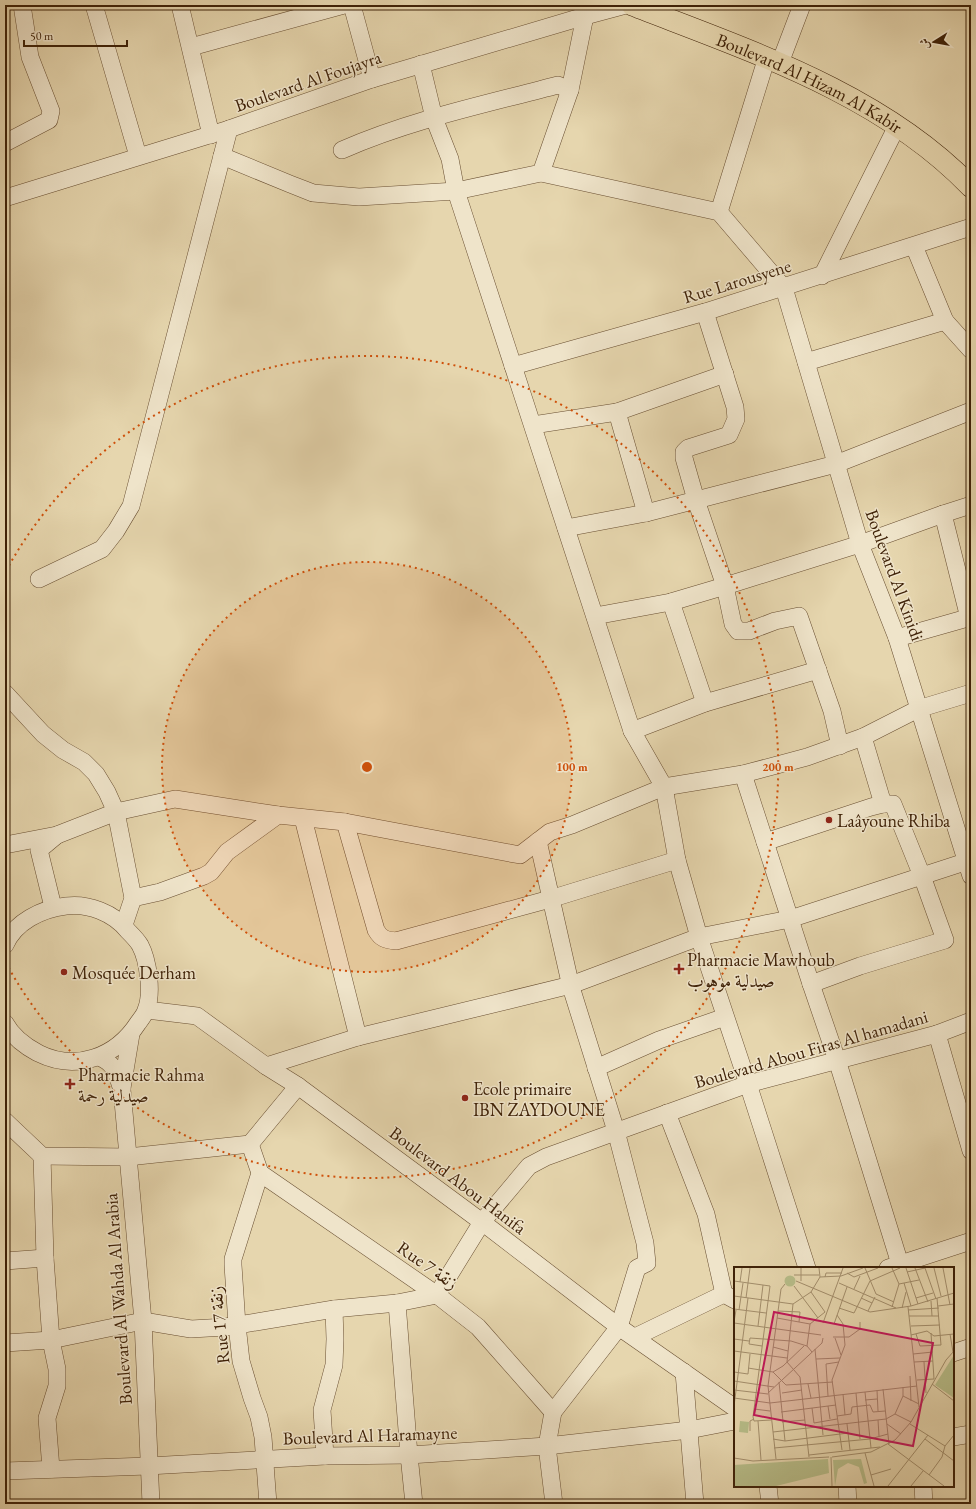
<svg xmlns="http://www.w3.org/2000/svg" width="976" height="1509" viewBox="0 0 976 1509" font-family="'EB Garamond',Amiri,serif">
<style>
.lines{fill:none;stroke-linecap:round;stroke-linejoin:round}
.minor-casing{stroke:#694f32;stroke-width:18}
.major-casing{stroke:#3f2208;stroke-width:22}
.minor{stroke:#efe4ca;stroke-width:17}
.major{stroke:#e6d6ae;stroke-width:21}
.ring{fill:none;stroke:#cf510b;stroke-width:2;stroke-dasharray:2 4}
.poi-dot{fill:#8f2418;stroke:#efe4ca;stroke-width:1.5}
.labels{text-anchor:middle;dominant-baseline:central;stroke-width:3;stroke-linejoin:round;paint-order:stroke}
.street-label{font-size:18px;fill:#3f2208;stroke:#efe4ca}
.poi-label{font-size:18px;fill:#3f2208;stroke:#efe4ca;text-anchor:start}
.inset-road{fill:none;stroke:#a38e6c;stroke-width:1}
.view{fill:#c2185b;fill-opacity:0.15;stroke:#c2185b;stroke-width:2}
.inset-edge{fill:none;stroke:#3f2208;stroke-width:2}
.centre{fill:#cf510b;stroke:#efe4ca;stroke-width:2}
.ring-label{font-size:12px;text-anchor:middle;font-weight:bold;fill:#cf510b;stroke:#efe4ca;stroke-width:3;stroke-linejoin:round;paint-order:stroke}
</style>
<rect width="100%" height="100%" fill="#e6d6ae"/>
<filter id="stains"><feTurbulence type="fractalNoise" baseFrequency=".005" numOctaves="4"/><feColorMatrix values="0 0 0 0 .2 0 0 0 0 .09 0 0 0 0 .02 0 0 0 .5 -.17"/></filter>
<radialGradient id="worn" r=".72"><stop offset=".6" stop-color="#630" stop-opacity="0"/><stop offset="1" stop-color="#630" stop-opacity=".3"/></radialGradient>
<g class="lines">
<g class="minor-casing">
<g id="minor">
<polyline points="94,5 138,156"/>
<polyline points="180,5 211,135"/>
<polyline points="352,5 372,79"/>
<polyline points="191,47 344,5"/>
<polyline points="780,63 802,5"/>
<polyline points="421,64 434,118 450,159 456,191 632,731 664,787 677,860 699,937 748,1084 807,1268"/>
<polyline points="5,143 49,120 51,111 30,57 22,5"/>
<path d="M342,150C410,120 486,104 558,85L570,90"/>
<polyline points="222,156 290,184 313,193 359,197 456,191 541,173 570,90 585,16"/>
<polyline points="541,173 719,212 784,288 860,544 897,638 971,876"/>
<polyline points="5,198 229,129 372,79 585,16 626,5"/>
<polyline points="719,212 767,57"/>
<polyline points="914,246 945,321 971,350"/>
<polyline points="822,276 897,126"/>
<polyline points="705,312 735,407 736,419 729,435 688,448 684,452 684,458 696,500 725,586 733,624 738,631 749,631 775,621 799,616 832,711 840,746"/>
<polyline points="806,362 945,321"/>
<polyline points="513,366 705,312 971,227"/>
<polyline points="617,412 646,513"/>
<polyline points="533,425 617,412 725,374"/>
<polyline points="943,514 969,618"/>
<polyline points="566,528 646,513 836,464 971,411"/>
<polyline points="39,579 102,549 116,531 131,506 229,129"/>
<polyline points="671,602 705,703"/>
<polyline points="595,616 671,602 725,586 860,544 943,514 971,505"/>
<polyline points="897,638 971,617"/>
<polyline points="5,693 43,734 63,750 84,762 96,774 107,792 116,812 133,898 124,925"/>
<polyline points="632,731 705,703 818,670"/>
<polyline points="863,737 883,804"/>
<polyline points="743,774 811,984 837,1060 900,1264"/>
<polyline points="303,818 358,1037"/>
<path d="M345,822L376,930C381,939 386,940 396,941L550,899L677,860"/>
<polyline points="538,841 571,987 616,1131 645,1243 647,1263 637,1268 619,1327 553,1412 547,1446 554,1504"/>
<polyline points="765,842 871,807 883,804 893,804 922,876 945,940 860,966 811,984"/>
<polyline points="5,845 57,835 116,812 175,799 278,815 345,822 520,855 550,832 572,825 664,787 743,774 807,757 863,737 918,709 971,693"/>
<polyline points="133,898 160,892 204,876 211,872 227,852 278,815"/>
<polyline points="53,907 39,850 57,835"/>
<path d="M5,945C15,922 41,909 66,906C88,903 114,913 128,931C132,935 137,940 140,945C148,960 153,993 146,1010C145,1014 141,1019 138,1023C116,1057 76,1072 38,1053C25,1046 12,1036 5,1023"/>
<polyline points="147,1010 197,1016 266,1066 298,1086 482,1222 619,1327 735,1408"/>
<polyline points="937,1034 971,1151"/>
<path d="M99,1057C116,1064 117,1075 122,1090L143,1321L151,1504"/>
<polyline points="266,1066 358,1037 571,985 699,937 790,919 971,860"/>
<polyline points="596,1068 659,1040 725,1017"/>
<polyline points="122,1088 131,1034"/>
<polyline points="667,1113 706,1214 724,1294"/>
<polyline points="5,1121 42,1156 128,1157 250,1144 298,1086"/>
<polyline points="250,1144 260,1173 233,1259 233,1265 237,1325 241,1361 252,1398 259,1417 263,1437 268,1504"/>
<polyline points="42,1156 45,1258 51,1340 57,1369 57,1386 47,1418 51,1469"/>
<polyline points="260,1173 437,1295 478,1327 553,1412"/>
<polyline points="5,1261 45,1258"/>
<polyline points="888,1268 971,1241"/>
<polyline points="397,1303 409,1455 414,1504"/>
<polyline points="635,1337 724,1294 735,1300"/>
<polyline points="5,1343 51,1340 143,1321 191,1329 226,1327 334,1309 397,1303 437,1295 482,1222 529,1166 546,1157 748,1084 937,1034 971,1021"/>
<polyline points="953,1353 971,1347"/>
<polyline points="684,1372 695,1504"/>
<polyline points="953,1437 971,1434"/>
<polyline points="325,1456 322,1410 334,1365 335,1339 334,1309"/>
<polyline points="5,1471 148,1466 325,1456 409,1455 547,1446 689,1430 735,1421"/>
<polyline points="768,1486 770,1504"/>
<polyline points="847,1486 848,1504"/>
<polyline points="923,1486 924,1504"/>
</g>
</g>
<g class="major-casing">
<g id="major">
<path id="s1" d="M632,5C750,51 882,94 971,187"/>
</g>
</g>
<use href="#minor" class="minor"/>
<use href="#major" class="major"/>
</g>
<circle cx="367" cy="767" r="205" fill="#cf510b" fill-opacity=".12"/>
<g class="ring">
<circle cx="367" cy="767" r="205"/>
<path d="M6 571A411 411 0 1 1 6 963"/>
</g>
<g class="poi-dot">
<circle cx="829" cy="820" r="4"/>
<path d="M677 963h4v4h4v4h-4v4h-4v-4h-4v-4h4z"/>
<circle cx="64" cy="972" r="4"/>
<path d="M68 1078h4v4h4v4h-4v4h-4v-4h-4v-4h4z"/>
<circle cx="465" cy="1098" r="4"/>
</g>
<g class="labels">
<g class="street-label">
<text transform="translate(308 81) rotate(-19)">Boulevard Al Foujayra</text>
<text stroke="none"><textPath href="#s1" startOffset="194">Boulevard Al Hizam Al Kabir</textPath></text>
<text transform="translate(737 281) rotate(-17)">Rue Larousyene</text>
<text transform="translate(895 575) rotate(70)">Boulevard Al Kinidi</text>
<text transform="translate(811 1049) rotate(-16)">Boulevard Abou Firas Al hamadani</text>
<text transform="translate(458 1180) rotate(37)">Boulevard Abou Hanifa</text>
<text transform="translate(428 1265) rotate(35)">Rue 7 زنقة</text>
<text transform="translate(118 1299) rotate(-94)">Boulevard Al Wahda Al Arabia</text>
<text transform="translate(219 1325) rotate(-96)">Rue 17 زنقة</text>
<text transform="translate(370 1435) rotate(-2)">Boulevard Al Haramayne</text>
</g>
<g class="poi-label">
<text x="837" y="820">Laâyoune Rhiba</text>
<text x="687" y="959">Pharmacie Mawhoub<tspan x="687" dy="21">صيدلية موهوب</tspan></text>
<text x="72" y="972">Mosquée Derham</text>
<text x="78" y="1074">Pharmacie Rahma<tspan x="78" dy="21">صيدلية رحمة</tspan></text>
<text x="473" y="1088">Ecole primaire<tspan x="473" dy="21">IBN ZAYDOUNE</tspan></text>
</g>
</g>
<g transform="translate(734 1267)">
<rect width="220" height="220" fill="#e6d6ae"/>
<path d="M220,88V131L201,118ZM127,192L133,216L130,217L125,200L114,196L104,202L101,219L99,193Z" fill="#b7bd89"/>
<path d="M94,192L95,206L42,219H0V198Z" fill="#b7bd89"/>
<path d="M50.5 14a5.5 5.5 0 1 1 11 0a5.5 5.5 0 1 1-11 0Z" fill="#b7bd89"/>
<path d="M6,154L15,155L14,166L5,165Z" fill="#b7bd89"/>
<path class="inset-road" d="M131,1L142,27L160,35M158,1L165,17M172,1L184,37M181,1L194,35M191,1L202,32M200,1L207,29M209,1L216,38M173,5L191,1M113,6L120,10L144,1M60,8H85M86,10L107,9L129,1M91,10L92,6H108M0,14L36,19L19,150L20,154L37,153M62,14L136,45L177,39L220,26M67,14V1M6,15L8,1M105,16L162,41M170,16L177,39M165,17L185,13M60,19L84,51M120,22L126,9M77,25L91,45M0,29L59,37L77,25L86,10L85,1M12,31L16,1M127,31L138,36M182,31L199,26M197,34L198,49M59,37L53,95L66,110L75,190M204,39L220,37M158,40L165,17M174,40L185,140M105,41L120,46L136,14L166,1M168,41L172,25M0,42L32,46M5,43L9,16M174,43L205,41M44,44L66,45L65,55M134,44L141,30M103,48L109,57L111,78L98,113L108,183M175,49H205M43,51L76,57M0,55L2,43M0,56L87,68M89,56L109,1M100,57L113,20M24,59L29,18M177,59L206,58M197,66L200,112M182,67L186,79L207,78L203,31M216,67L219,85M177,68L193,64L200,69L220,67M99,70H115L126,62V55M101,71L107,88M0,72L15,74M0,73V84L53,91M28,79L15,77L16,71L57,74L73,79M39,80L54,84M81,82L89,168M78,85L73,79L76,57L91,45M179,87L199,85M82,92L106,91M180,95L199,94M190,95L192,126M14,101L39,105L52,118L99,115M0,105L14,107L16,87M39,105L49,99L70,79M176,109L177,134M183,113L200,112M0,114L40,120M45,115L51,174M74,117L77,131M198,117L220,134M169,120V129L185,137M149,122L155,177M0,123L34,127M143,123L144,144M131,125L137,181M34,126L88,76L89,71M48,126L68,123M122,126L126,172M109,127L111,148M94,129L92,97L105,95M0,131L36,136L183,119M131,133L143,132M0,139L14,31M94,139L96,152M78,141L80,156L103,152M20,142L36,144M47,145L102,138M161,147L177,155M103,149L117,147L118,140L136,138L139,145L151,144M144,153L145,169M24,154L27,193M48,155L71,153M113,157L116,183M153,157L167,167M176,157L211,179M16,164V154L20,152M39,165L152,152L161,147L169,129M39,172L51,174L114,166M191,172L220,194M154,177L210,219M40,181L136,172L154,167M131,186L140,219M75,188L146,180M97,190L98,219M98,190L137,185L161,173L177,155L212,93L220,84M0,191L19,194L95,190M42,192L34,119L47,22L51,17M137,208L157,202M195,208L208,190L211,179L220,168M154,219L194,168M177,219L189,204"/>
<path class="view" d="M40,45L199,76L179,179L20,148Z"/>
<rect width="220" height="220" class="inset-edge"/>
</g>
<circle cx="367" cy="767" r="6" class="centre"/>
<g class="ring-label">
<text x="572" y="771">100 m</text>
<text x="778" y="771">200 m</text>
</g>
<rect width="976" height="1509" fill="none" stroke="#e6d6ae" stroke-width="20"/>
<rect x="6" y="6" width="964" height="1497" fill="none" stroke="#3f2208" stroke-width="2"/>
<rect x="10" y="10" width="956" height="1489" fill="none" stroke="#3f2208"/>
<g transform="translate(934 42) rotate(259)" stroke="#efe4ca" stroke-width="3" paint-order="stroke">
<path d="M0-3L7 15L0 10L-7 15Z" fill="#3f2208"/>
<text y="-6" font-size="11" font-weight="bold" text-anchor="middle" fill="#3f2208">ش</text>
</g>
<path d="M24 40v6h103v-6" fill="none" stroke="#3f2208" stroke-width="2"/>
<text x="30" y="40" font-size="12" fill="#3f2208" stroke="#efe4ca" stroke-width="3" paint-order="stroke">50 m</text>
<rect width="100%" height="100%" filter="url(#stains)"/>
<rect width="100%" height="100%" fill="url(#worn)"/>
</svg>
